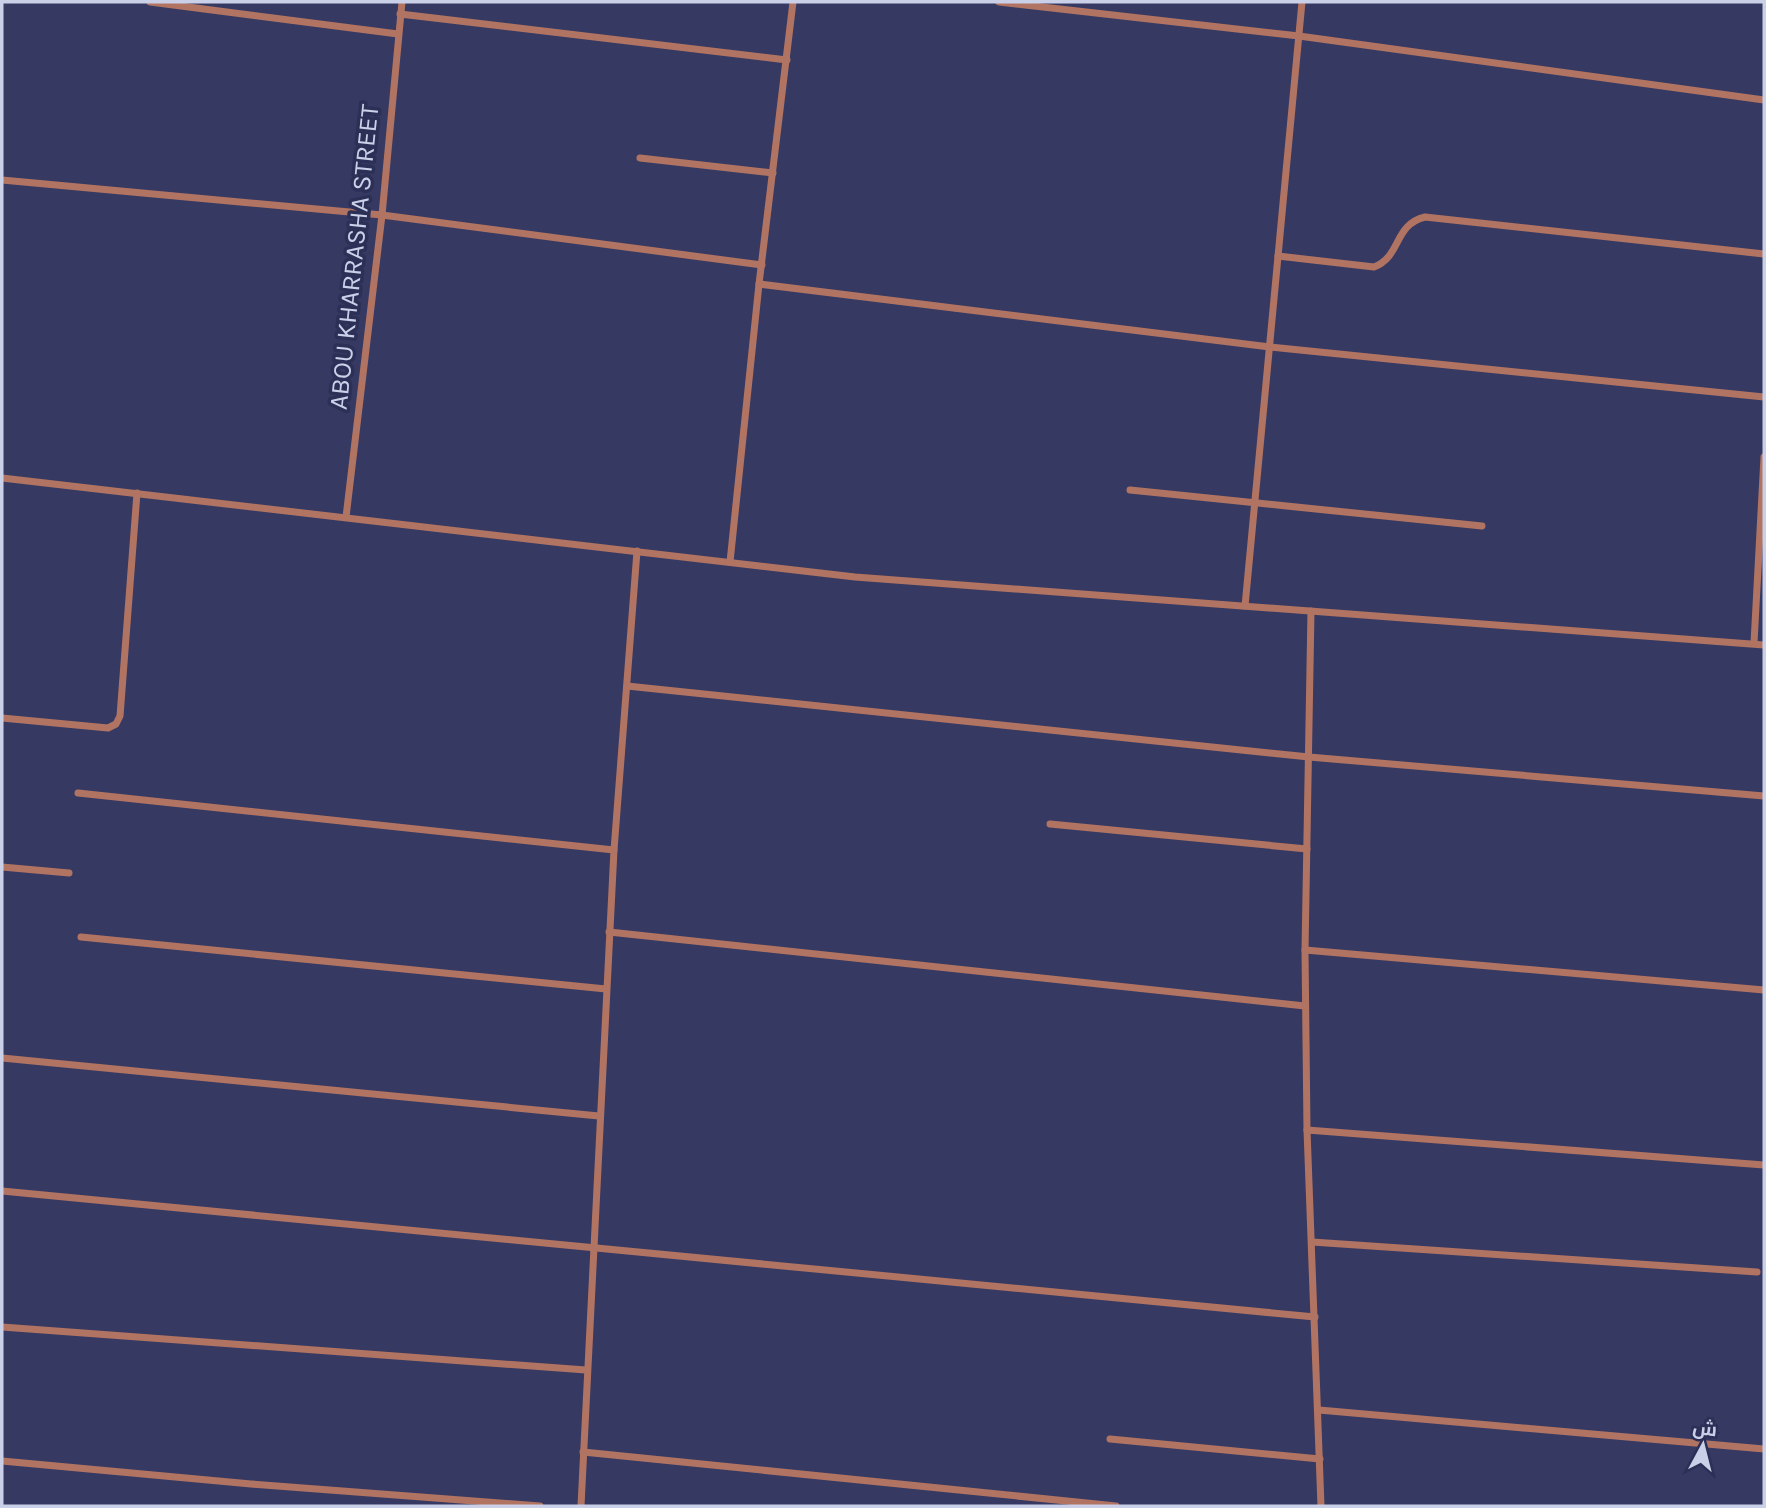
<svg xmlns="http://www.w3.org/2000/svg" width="1766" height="1508" viewBox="0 0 1766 1508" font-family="Karla,Cairo,sans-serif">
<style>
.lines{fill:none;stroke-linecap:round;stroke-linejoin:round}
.street{stroke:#b27462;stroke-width:7}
.labels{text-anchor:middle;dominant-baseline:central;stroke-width:7;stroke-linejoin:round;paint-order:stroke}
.street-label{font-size:26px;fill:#cbd0e9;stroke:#2c3057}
</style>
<rect width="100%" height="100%" fill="#363a62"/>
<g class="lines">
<g class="street">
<polyline points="150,2 398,34"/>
<polyline points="999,2 1299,36 1764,100"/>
<polyline points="400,14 787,60"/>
<polyline points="640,158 773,173"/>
<polyline points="2,180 382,215 762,265"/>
<path d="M1278,256L1374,267C1402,256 1393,225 1425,217L1764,254"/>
<polyline points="759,284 1270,347 1764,397"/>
<polyline points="2,478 855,577 1764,645"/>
<polyline points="1130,490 1482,526"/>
<polyline points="346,517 382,215 402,2"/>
<polyline points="730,562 759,284 793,2"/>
<polyline points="1245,606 1302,2"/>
<polyline points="1311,611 1305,950 1307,1130 1321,1506"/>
<polyline points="1754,643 1764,457"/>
<polyline points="627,686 1309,757 1764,796"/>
<polyline points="2,718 108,728 116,724 120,716 137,493"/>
<polyline points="78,793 614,850"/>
<polyline points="1050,824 1307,849"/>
<polyline points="2,867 69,873"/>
<polyline points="609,932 1305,1006"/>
<polyline points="81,937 606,989"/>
<polyline points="1305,950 1764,990"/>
<polyline points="2,1058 599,1116"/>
<polyline points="1307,1130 1764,1165"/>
<polyline points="2,1191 1315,1317"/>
<polyline points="1312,1242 1757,1272"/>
<polyline points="2,1327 586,1370"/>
<polyline points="1319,1410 1764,1449"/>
<polyline points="1110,1439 1320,1459"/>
<polyline points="583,1452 1116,1506"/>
<polyline points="2,1461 251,1484 540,1506"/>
<polyline points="581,1506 614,850 637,551"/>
</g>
</g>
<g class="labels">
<g class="street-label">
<text transform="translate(354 257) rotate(-84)">ABOU KHARRASHA STREET</text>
</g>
</g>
<rect width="1766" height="1508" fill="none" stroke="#cbd0e9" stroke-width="7"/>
<g transform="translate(1703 1445) rotate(7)" stroke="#2c3057" stroke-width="5" paint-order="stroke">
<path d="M0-5L12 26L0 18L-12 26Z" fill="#cbd0e9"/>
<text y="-10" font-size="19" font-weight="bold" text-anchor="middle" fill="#cbd0e9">ش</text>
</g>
</svg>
